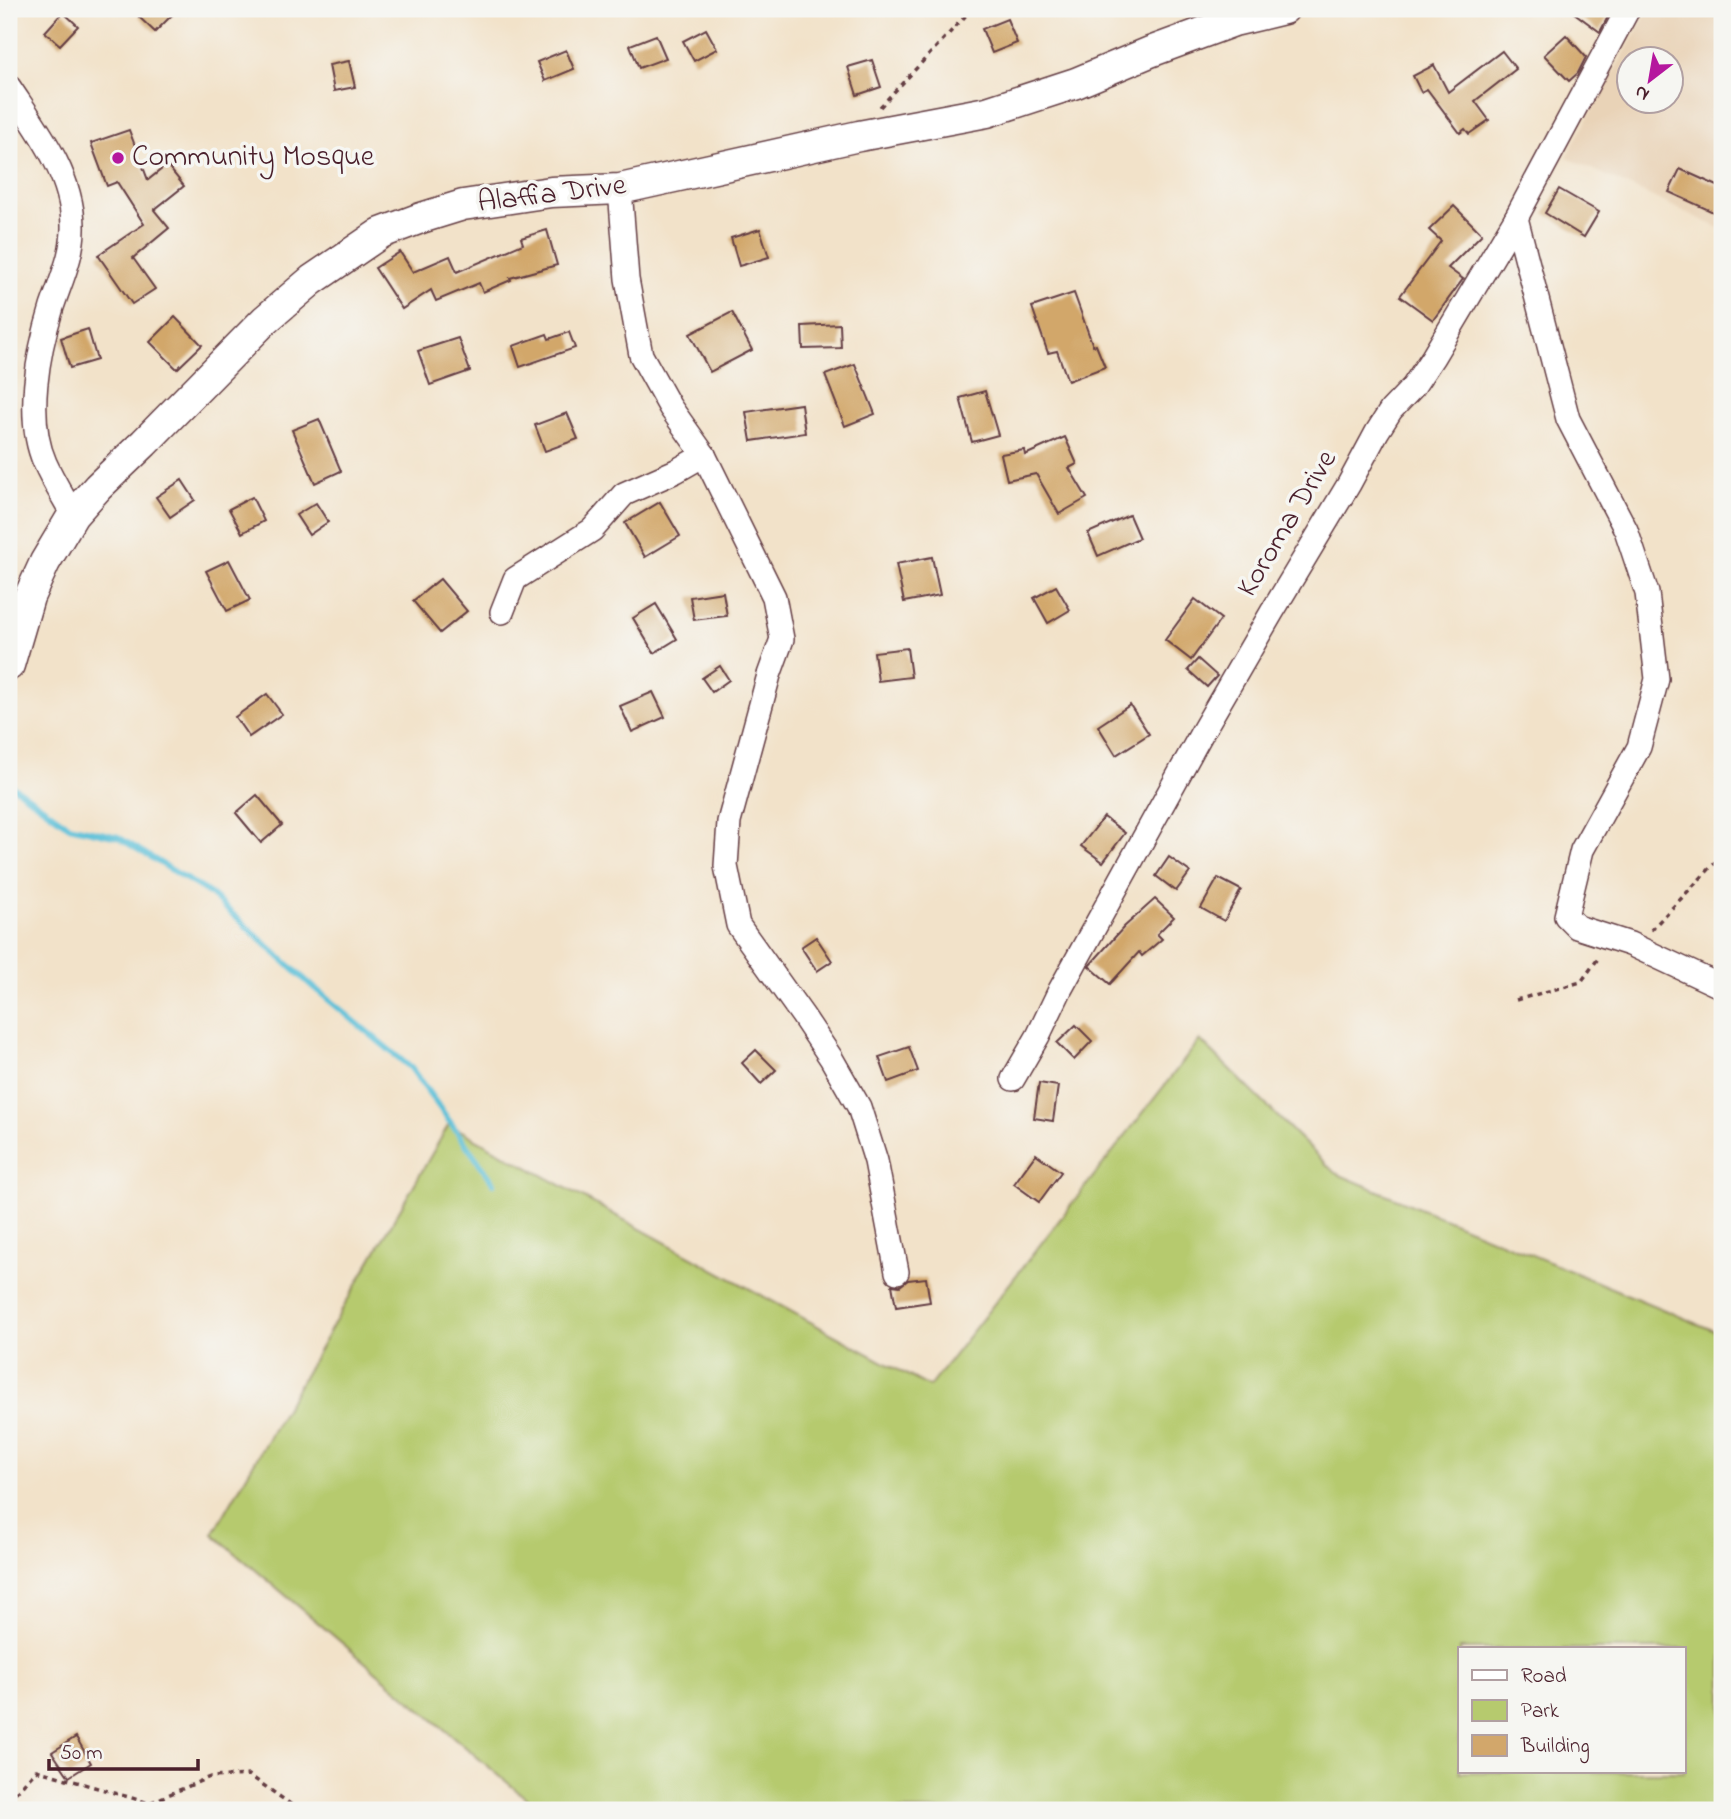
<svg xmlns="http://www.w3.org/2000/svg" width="1731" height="1819" viewBox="0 0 1731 1819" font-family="'Indie Flower',sans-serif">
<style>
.built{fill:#e9d3b7;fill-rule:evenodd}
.green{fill:#b6ca6e;stroke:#80744c;stroke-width:2;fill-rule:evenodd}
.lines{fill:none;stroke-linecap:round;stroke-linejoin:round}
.stream{stroke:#5bc0d8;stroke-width:6}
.building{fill:#d2a76b}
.minor-casing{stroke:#633c43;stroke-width:26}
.tertiary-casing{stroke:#633c43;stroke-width:33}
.path{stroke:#633c43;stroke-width:3.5;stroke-dasharray:5 5;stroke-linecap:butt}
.minor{stroke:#fff;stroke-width:23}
.tertiary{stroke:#fff;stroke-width:30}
.poi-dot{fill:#b5179e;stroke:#f6f6f2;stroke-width:2.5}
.labels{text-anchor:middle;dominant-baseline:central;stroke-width:7;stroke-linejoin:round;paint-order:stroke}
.poi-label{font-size:30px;fill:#4a1f2b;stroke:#f6f6f2;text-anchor:start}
.street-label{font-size:30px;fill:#4a1f2b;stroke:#f6f6f2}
</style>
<rect width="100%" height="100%" fill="#f6f6f2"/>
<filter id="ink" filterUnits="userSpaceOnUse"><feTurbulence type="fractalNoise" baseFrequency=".0143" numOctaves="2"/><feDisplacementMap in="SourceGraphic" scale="14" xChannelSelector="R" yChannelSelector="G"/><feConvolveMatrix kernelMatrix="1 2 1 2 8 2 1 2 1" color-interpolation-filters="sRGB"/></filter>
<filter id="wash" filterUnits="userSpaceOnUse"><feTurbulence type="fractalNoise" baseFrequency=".00686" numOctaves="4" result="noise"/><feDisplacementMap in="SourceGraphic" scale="28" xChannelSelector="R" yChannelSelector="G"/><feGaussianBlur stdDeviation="1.57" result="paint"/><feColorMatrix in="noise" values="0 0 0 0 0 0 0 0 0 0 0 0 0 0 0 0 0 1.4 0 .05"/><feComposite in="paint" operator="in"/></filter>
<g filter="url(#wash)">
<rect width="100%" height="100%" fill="#f2e2c9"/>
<path class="built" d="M1649,9H1722V229L1566,157ZM1630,60H1672V102H1630Z"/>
<path class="green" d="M1200,1040L1335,1173L1722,1334V1810H540L213,1534L449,1124L929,1387ZM1460,1649H1684V1772H1460Z"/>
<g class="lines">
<polyline class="stream" points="9,784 20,791 69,826 118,837 209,893 312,986 411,1068 494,1183"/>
</g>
<g id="blocks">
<g class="building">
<polygon points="148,9 178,9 155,32 139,17"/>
<polygon points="1569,9 1612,9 1600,32"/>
<polygon points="63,12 78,26 60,45 45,32"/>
<polygon points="1007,19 1017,43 992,53 982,29"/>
<polygon points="706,29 717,49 694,61 683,41"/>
<polygon points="656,35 666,58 639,68 630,45"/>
<polygon points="1566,35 1586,57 1578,73 1569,81 1544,55"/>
<polygon points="566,50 574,69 545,81 537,62"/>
<polygon points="1502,51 1516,69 1475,101 1489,120 1469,134 1465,129 1460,133 1427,89 1421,92 1413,76 1434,65 1448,92"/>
<polygon points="872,60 881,87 857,95 848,67"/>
<polygon points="349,61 355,87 334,91 329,65"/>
<polygon points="129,130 148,180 167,165 184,186 154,210 169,228 133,258 155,289 132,304 98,255 144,224 117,182 107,186 91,143"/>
<polygon points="1680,169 1722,188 1722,216 1669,192"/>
<polygon points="1559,189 1599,212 1584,237 1545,213"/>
<polygon points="1454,206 1482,234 1448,268 1463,279 1433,320 1400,296 1441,241 1429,230"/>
<polygon points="760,229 769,257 739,266 731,238"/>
<polygon points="547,230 557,265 510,278 511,280 483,292 479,283 436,301 431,290 402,309 375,268 400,252 413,272 450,256 457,272 523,244 521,238"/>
<polygon points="1074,293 1093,346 1096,345 1105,367 1068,381 1057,351 1048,353 1032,307"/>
<polygon points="732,312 752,350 710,372 690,334"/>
<polygon points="175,317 202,345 177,369 150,342"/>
<polygon points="840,324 841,348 803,349 802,326"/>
<polygon points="88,329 97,360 70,368 61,338"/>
<polygon points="569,332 575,348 520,367 513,346 547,334 549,339"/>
<polygon points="458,338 470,371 430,385 418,351"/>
<polygon points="855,364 875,414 845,426 825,375"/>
<polygon points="985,391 998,435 972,442 960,398"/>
<polygon points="801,404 805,433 751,441 746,412"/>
<polygon points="567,413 578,439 545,451 535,425"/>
<polygon points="319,419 341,471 315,483 292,430"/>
<polygon points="1065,437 1077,464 1069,468 1087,498 1059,514 1036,474 1007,480 1001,454 1024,450 1025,455"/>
<polygon points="182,480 195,500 170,517 156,497"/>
<polygon points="252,497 264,521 242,533 229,509"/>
<polygon points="660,502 680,536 645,557 625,523"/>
<polygon points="316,503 328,522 309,535 296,515"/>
<polygon points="1129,515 1139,538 1098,556 1088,533"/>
<polygon points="932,557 940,595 904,602 896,564"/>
<polygon points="229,560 250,600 227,611 206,571"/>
<polygon points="440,579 467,611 440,633 413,601"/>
<polygon points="1056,586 1070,610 1048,623 1034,598"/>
<polygon points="723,592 727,616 694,620 690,597"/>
<polygon points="1195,599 1221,619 1191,660 1165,640"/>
<polygon points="656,604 677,639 654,653 633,618"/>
<polygon points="907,648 911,677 878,681 874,652"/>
<polygon points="1198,659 1217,676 1207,687 1188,670"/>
<polygon points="720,666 729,680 712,692 702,678"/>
<polygon points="653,692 665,717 632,732 620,706"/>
<polygon points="267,694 282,714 249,737 235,717"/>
<polygon points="1130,705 1149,734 1116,755 1098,726"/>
<polygon points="257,795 282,825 261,843 236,813"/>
<polygon points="1104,817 1125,833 1103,862 1081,846"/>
<polygon points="1169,857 1190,872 1176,891 1156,876"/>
<polygon points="1218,878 1241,890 1224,921 1201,908"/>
<polygon points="1155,899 1174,917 1157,934 1162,939 1142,956 1139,952 1110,984 1089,966 1124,927"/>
<polygon points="816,937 832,961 817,971 801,947"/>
<polygon points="1076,1025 1092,1041 1074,1060 1057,1043"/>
<polygon points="909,1047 918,1071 888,1082 879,1057"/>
<polygon points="756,1050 776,1070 761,1084 742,1063"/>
<polygon points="1039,1083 1058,1086 1053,1121 1034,1118"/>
<polygon points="1036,1154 1061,1172 1039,1202 1014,1184"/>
<polygon points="926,1278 930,1302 896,1307 892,1285 900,1286 908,1280"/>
<polygon points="76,1737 91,1763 69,1777 52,1752"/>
</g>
</g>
</g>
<g filter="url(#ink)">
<use href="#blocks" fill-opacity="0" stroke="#633c43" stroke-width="2"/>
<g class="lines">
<g class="minor-casing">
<g id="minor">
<path d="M9,87C36,128 72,173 73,225C74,253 61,280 52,307C38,352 25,418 45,463C53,481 64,498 73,515"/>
<polyline points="620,189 627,279 641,355 670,407 704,455 774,597 782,639 769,675 729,822 726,866 738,925 803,1016 831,1058 859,1107 876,1161 897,1272"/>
<polyline points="1516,218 1568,419 1626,530 1647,593 1657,679 1639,747 1582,850 1566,916 1577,927 1630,944 1722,987"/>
<polyline points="502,612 515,579 592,530 624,494 676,471 704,455"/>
<polyline points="1013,1079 1038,1036 1060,990 1204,729 1272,612 1349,484 1377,432 1391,410 1413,387 1433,357 1516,218 1628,9"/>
</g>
</g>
<g class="tertiary-casing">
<polyline id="tertiary" points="9,665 29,597 45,562 73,515 98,487 144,443 265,320 312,280 381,233 421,218 463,205 551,192 620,189 859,136 987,112 1076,83 1150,52 1234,21 1284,9"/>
</g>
<g class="path">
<polyline points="880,107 972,9"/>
<polyline points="1651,930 1717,861 1722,860"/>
<polyline points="1516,1000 1581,982 1600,956"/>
<polyline points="9,1800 36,1770 149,1803 210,1777 249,1775 299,1810"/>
</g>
<use href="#minor" class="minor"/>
<use href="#tertiary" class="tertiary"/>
</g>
</g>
<circle class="poi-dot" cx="118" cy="158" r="7"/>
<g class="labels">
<g class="poi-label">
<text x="132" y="158">Community Mosque</text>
</g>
<g class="street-label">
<text transform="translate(552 195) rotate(-7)">Alaffia Drive</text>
<text transform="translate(1288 524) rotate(-59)">Koroma Drive</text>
</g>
</g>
<rect width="1731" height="1819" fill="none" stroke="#f6f6f2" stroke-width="35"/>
<rect x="1458" y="1647" width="228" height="126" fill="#f6f6f2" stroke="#b1a0a2" stroke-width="2"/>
<rect x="1472" y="1670" width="35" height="10" fill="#ffffff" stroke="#b1a0a2" stroke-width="2"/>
<text x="1521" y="1682" font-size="21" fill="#4a1f2b">Road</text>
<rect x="1472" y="1700" width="35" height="21" fill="#b6ca6e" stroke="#b1a0a2" stroke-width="2"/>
<text x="1521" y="1717" font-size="21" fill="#4a1f2b">Park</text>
<rect x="1472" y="1735" width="35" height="21" fill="#d2a76b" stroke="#b1a0a2" stroke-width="2"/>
<text x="1521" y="1752" font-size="21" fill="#4a1f2b">Building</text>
<g transform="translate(1650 80) rotate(211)"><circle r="33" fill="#f6f6f2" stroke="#b1a0a2" stroke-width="2"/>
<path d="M0-5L12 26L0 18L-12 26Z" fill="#b5179e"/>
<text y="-10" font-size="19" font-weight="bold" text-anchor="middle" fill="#4a1f2b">N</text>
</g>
<path d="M49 1759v10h149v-10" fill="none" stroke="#4a1f2b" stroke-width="3.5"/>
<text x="60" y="1759" font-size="21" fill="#4a1f2b" stroke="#f6f6f2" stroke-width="5" paint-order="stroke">50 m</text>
</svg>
